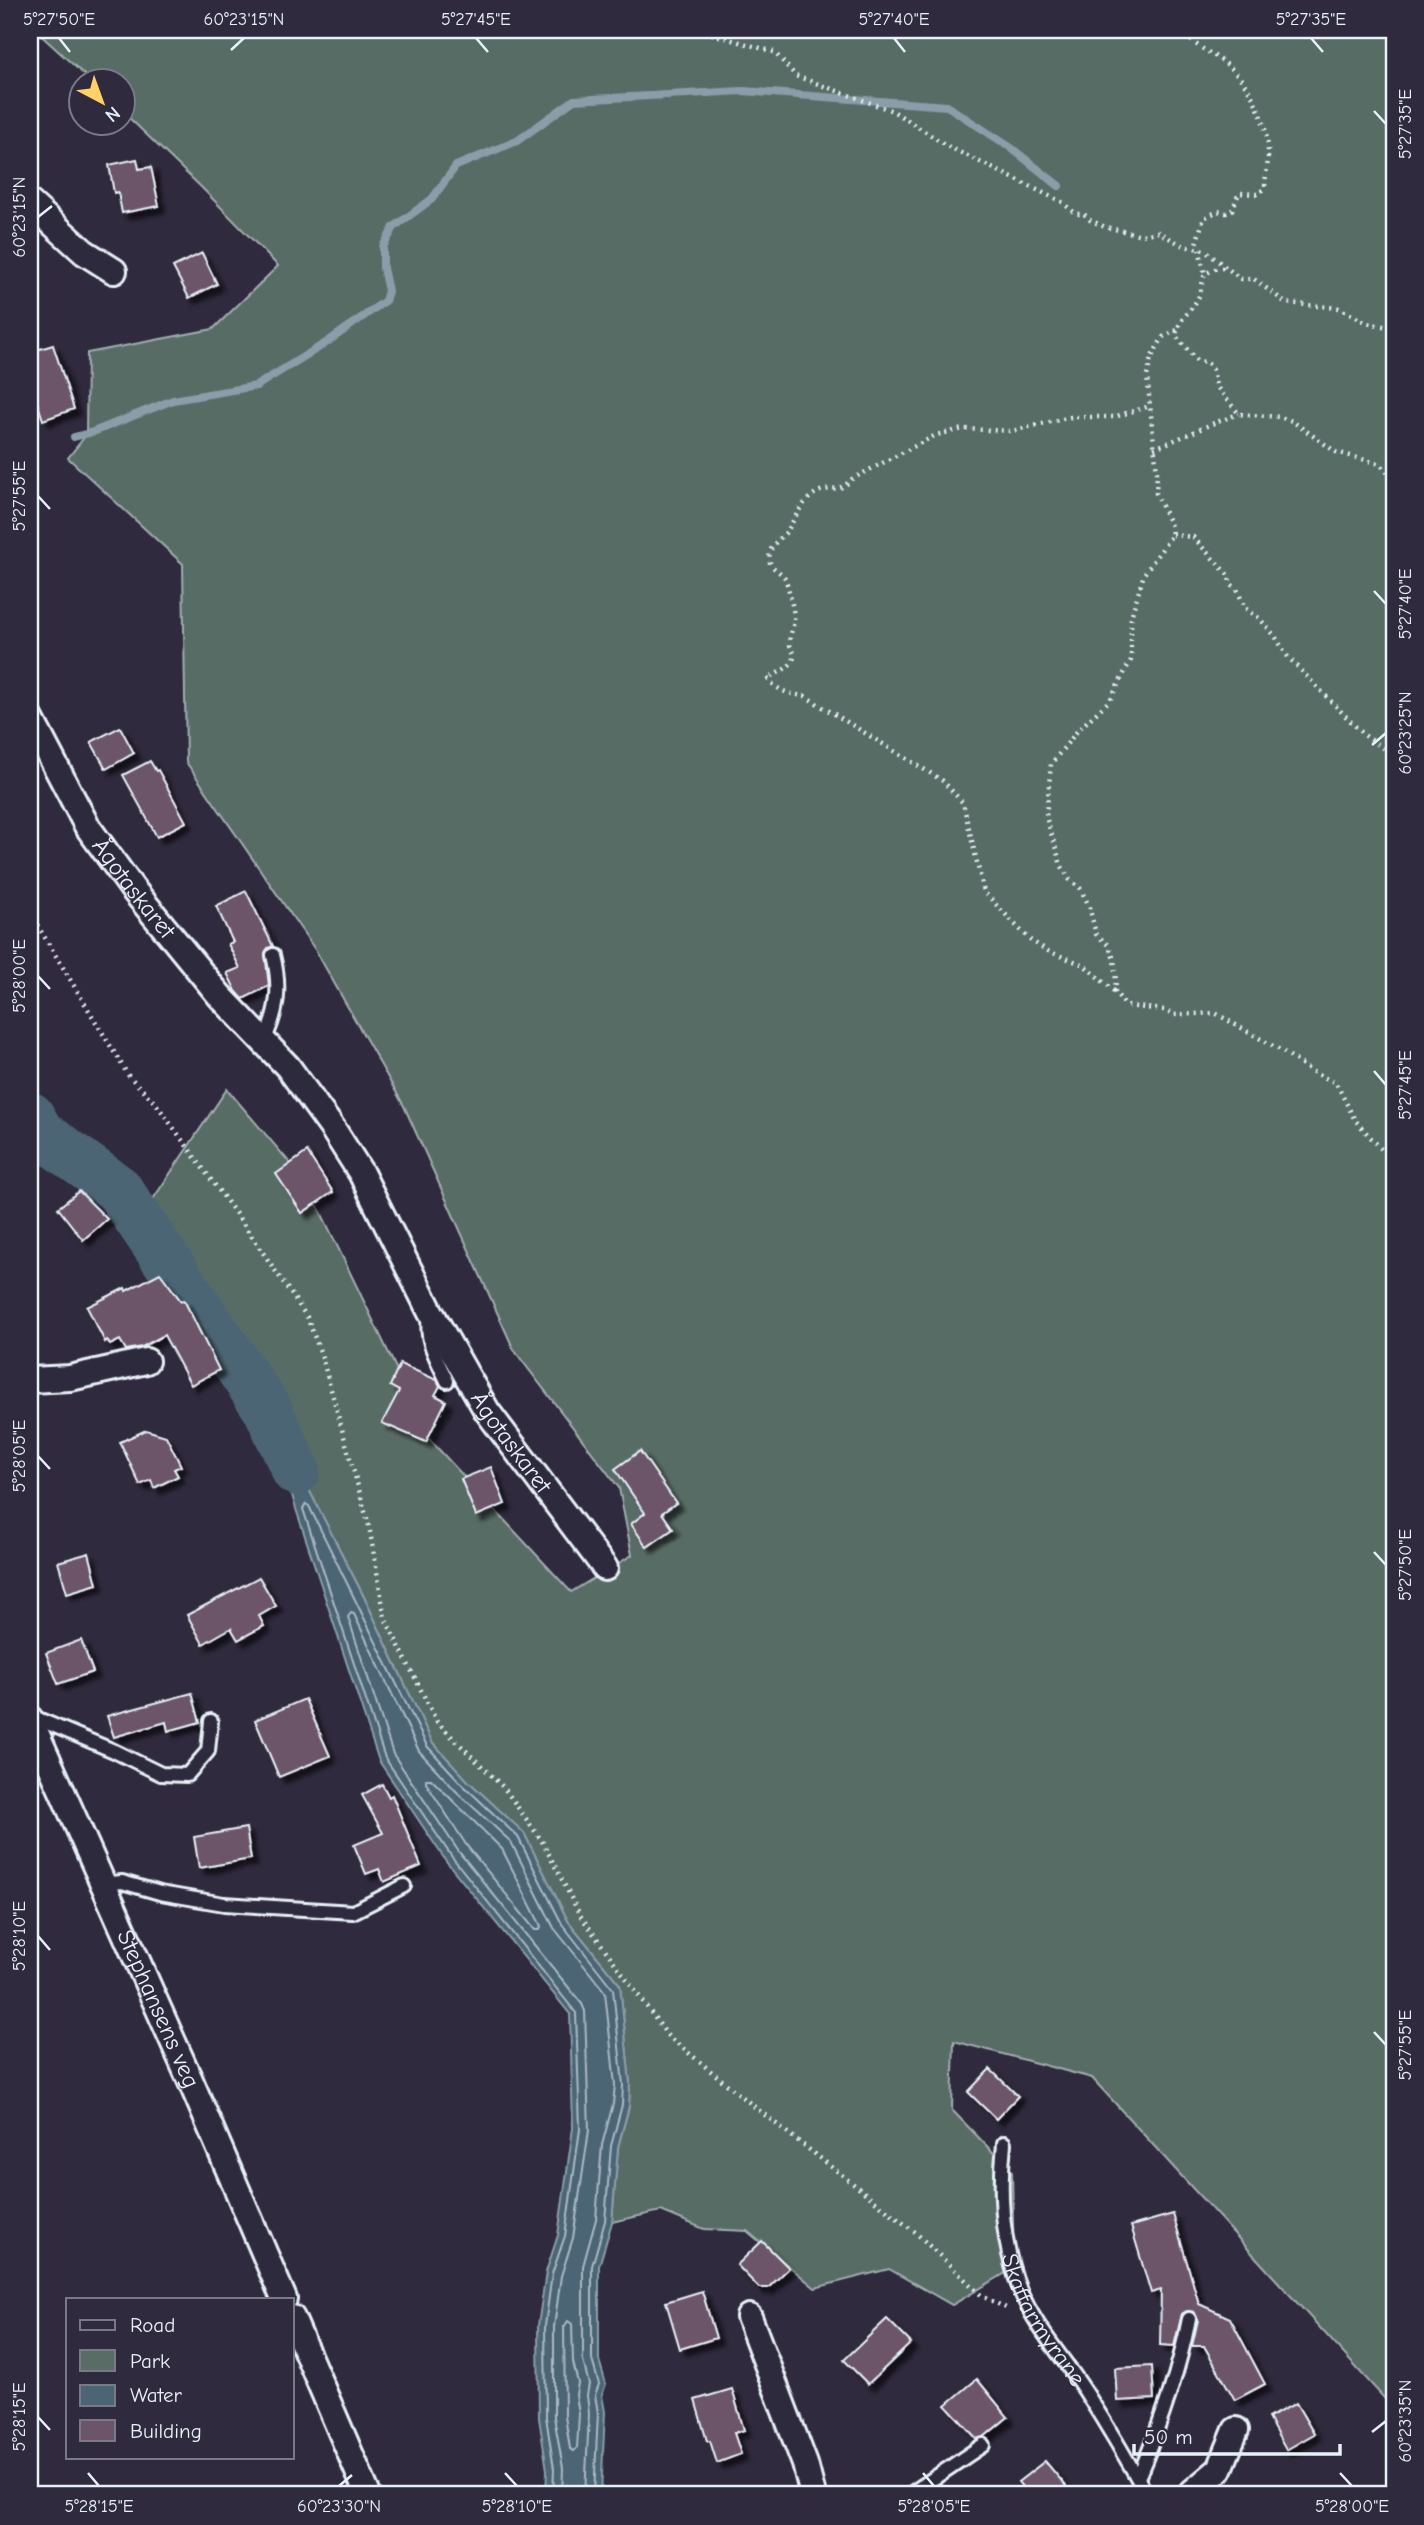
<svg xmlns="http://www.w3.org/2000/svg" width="1424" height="2525" viewBox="0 0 1424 2525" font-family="'Comic Neue',sans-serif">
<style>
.green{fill:#596c66;stroke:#a0aeaf;stroke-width:2}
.water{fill:#4c6575;stroke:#8a9da9;stroke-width:2}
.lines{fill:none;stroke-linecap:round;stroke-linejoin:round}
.shore{stroke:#aab9c4;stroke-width:2}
.stream{stroke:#8a9da9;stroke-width:8}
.river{stroke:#4c6575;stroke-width:49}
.building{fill:#6c5569;stroke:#e8f1f8;stroke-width:2;filter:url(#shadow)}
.service-casing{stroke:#e8f1f8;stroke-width:18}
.minor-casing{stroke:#e8f1f8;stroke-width:30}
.path{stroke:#e8f1f8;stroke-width:4.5;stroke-dasharray:2 5;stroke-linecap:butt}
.service{stroke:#2f2a3d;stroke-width:12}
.minor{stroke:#2f2a3d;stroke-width:24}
.ticks{fill:none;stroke:#e8f1f8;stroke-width:2.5}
.labels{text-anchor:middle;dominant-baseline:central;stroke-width:7;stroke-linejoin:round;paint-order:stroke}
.street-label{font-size:24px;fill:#e8f1f8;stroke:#2f2a3d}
.neatline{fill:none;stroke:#e8f1f8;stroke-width:2.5}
.ticks-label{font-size:18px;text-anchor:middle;fill:#e8f1f8}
</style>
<defs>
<filter id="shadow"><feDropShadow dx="6" dy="6" stdDeviation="2" flood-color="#0009"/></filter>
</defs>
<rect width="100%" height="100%" fill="#2f2a3d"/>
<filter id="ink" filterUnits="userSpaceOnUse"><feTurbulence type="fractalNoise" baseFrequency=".0143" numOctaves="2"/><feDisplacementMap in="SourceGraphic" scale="14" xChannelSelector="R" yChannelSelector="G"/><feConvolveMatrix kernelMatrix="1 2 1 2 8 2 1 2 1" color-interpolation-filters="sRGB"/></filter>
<g filter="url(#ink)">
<polygon class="green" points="35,30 1394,30 1394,2409 1092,2078 954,2041 952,2110 1012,2172 1014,2268 952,2305 889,2269 815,2288 747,2231 704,2229 661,2211 612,2222 618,2147 629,2106 630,2084 620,1985 568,1921 524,1833 468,1781 432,1742 364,1597 268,1410 139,1220 227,1089 307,1183 431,1441 571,1592 632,1555 619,1488 514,1350 404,1106 316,951 186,762 183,564 68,458 86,435 87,353 213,329 278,266 201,187 123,112 122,80 90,80"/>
<polygon class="water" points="268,1410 364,1597 432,1742 468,1781 524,1833 568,1921 620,1985 630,2084 629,2106 618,2147 612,2222 599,2266 599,2360 606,2384 602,2395 605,2412 601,2495 546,2495 547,2470 539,2418 538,2325 546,2272 558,2235 573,2128 570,2014 446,1861 379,1761 296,1509"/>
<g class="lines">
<g class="shore">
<polygon points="426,1779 431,1779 502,1849 541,1926 540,1930 535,1930 467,1846 426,1783"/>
<polygon points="568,2321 572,2324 573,2362 578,2383 576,2395 579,2414 577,2448 574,2451 570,2449 565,2416 564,2327"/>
<polyline points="553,2495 554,2469 546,2417 545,2326 552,2274 565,2236 580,2129 576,2013 452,1857 385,1758 303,1509 306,1504 309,1506 427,1746 463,1785 518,1837 562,1924 613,1989 623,2085 622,2105 611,2146 605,2221 592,2266 592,2360 599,2384 595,2395 598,2413 594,2495"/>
<polyline points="562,2495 563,2468 554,2417 554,2327 561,2276 573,2238 589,2130 585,2011 582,2004 459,1852 393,1754 348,1617 351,1613 354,1614 419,1751 457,1792 511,1842 554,1928 605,1992 615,2085 613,2104 602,2145 596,2219 583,2266 583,2361 589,2384 587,2395 589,2414 585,2495"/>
</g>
<polyline class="stream" points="74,437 93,432 173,400 256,386 326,343 385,301 388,291 383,268 383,247 394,227 432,199 456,166 517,141 574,100 743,91 947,106 1010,147 1059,186"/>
<polyline class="river" points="30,1116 40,1133 118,1189 268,1410 296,1471"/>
</g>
<g class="building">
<polygon points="137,159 139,169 151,167 159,206 122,213 118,192 114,193 109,165"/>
<polygon points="202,253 217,284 189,298 173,267"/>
<polygon points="53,345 74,409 43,420 30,380 30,352"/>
<polygon points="120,727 134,753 106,769 91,742"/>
<polygon points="150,761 156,771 158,770 186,822 157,837 123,775"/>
<polygon points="246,891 273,946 268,948 265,953 269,986 243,999 236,991 227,973 240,968 228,944 233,942 216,906"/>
<polygon points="307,1152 333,1192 302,1213 276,1174"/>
<polygon points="79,1191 107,1219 83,1240 58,1208"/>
<polygon points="160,1273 181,1301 184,1300 219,1370 191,1385 164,1335 142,1347 126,1350 120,1340 110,1345 107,1340 105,1342 87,1307 125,1288 126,1291"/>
<polygon points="400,1364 437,1380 440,1386 435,1395 446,1401 426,1442 382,1423 399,1391 390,1386"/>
<polygon points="146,1430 166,1436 181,1466 174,1469 178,1476 154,1488 151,1480 140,1485 120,1442"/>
<polygon points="640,1451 676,1503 662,1513 673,1529 647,1547 631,1524 645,1513 615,1469"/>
<polygon points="491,1467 505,1504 476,1516 461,1479"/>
<polygon points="89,1553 97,1584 67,1593 58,1562"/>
<polygon points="259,1577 276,1606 259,1616 264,1626 238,1640 231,1628 203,1644 187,1615"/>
<polygon points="81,1640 93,1672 58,1684 46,1653"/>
<polygon points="192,1693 200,1722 168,1731 166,1722 114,1737 107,1716"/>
<polygon points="305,1699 330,1756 279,1777 255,1720"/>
<polygon points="382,1784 389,1797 392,1795 421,1866 384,1882 379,1869 366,1874 354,1845 383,1833 362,1795"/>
<polygon points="246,1828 251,1859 199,1868 194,1837"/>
<polygon points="990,2069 1018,2096 996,2119 968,2092"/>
<polygon points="1173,2214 1199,2304 1230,2318 1265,2384 1235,2400 1204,2346 1192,2346 1198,2320 1194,2312 1187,2311 1182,2314 1174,2346 1160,2345 1161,2290 1151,2293 1131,2226"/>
<polygon points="762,2241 789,2268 768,2288 759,2288 737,2265"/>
<polygon points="702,2291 716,2338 680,2349 666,2302"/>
<polygon points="887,2319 911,2343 868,2384 844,2360"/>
<polygon points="1152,2366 1154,2399 1117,2401 1115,2368"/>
<polygon points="977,2379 1008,2417 984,2437 977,2439 946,2405"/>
<polygon points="732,2389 744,2430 734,2433 741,2454 717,2463 710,2441 707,2441 695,2400"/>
<polygon points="1296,2403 1314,2434 1286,2450 1268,2418"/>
<polygon points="1045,2461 1066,2486 1055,2495 1029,2495 1018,2482"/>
</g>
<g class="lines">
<g class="service-casing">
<g id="service">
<path d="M264,1041C278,1011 281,987 273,955"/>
<path d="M429,1318C425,1341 438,1361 447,1381"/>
<polyline points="31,1716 114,1751 161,1774 187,1775 208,1751 211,1721"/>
<polyline points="102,1884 122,1882 160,1893 224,1904 353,1912 404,1886"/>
<path id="s1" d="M1004,2143C999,2191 1002,2244 1020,2290C1036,2329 1065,2359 1087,2394C1108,2427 1128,2461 1147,2495"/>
<path d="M1138,2478C1160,2426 1178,2375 1189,2319"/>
<polyline points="909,2495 983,2445"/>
</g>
</g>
<g class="minor-casing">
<g id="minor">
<polyline points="30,203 84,252 114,271"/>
<path id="s2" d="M30,717L87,826L132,888L220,996L288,1067L333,1129L361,1173L430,1311L487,1411L605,1568"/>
<polyline points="30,1380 70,1378 146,1361"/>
<path id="s3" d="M30,1719L191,2082L284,2299"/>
<polyline points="749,2317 805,2464 813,2495"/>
<polyline points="292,2318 368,2495"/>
<polyline points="1189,2495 1220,2469 1236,2430"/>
</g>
</g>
<g class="path">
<polyline points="698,30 774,52 796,76 893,111 949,147 1062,202 1076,214 1084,214 1090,220 1105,227 1142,235 1158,232 1184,246 1204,250 1241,279 1254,279 1286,303 1339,308 1367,323 1394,328"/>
<path d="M1181,30C1192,45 1210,52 1225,63C1250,82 1269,124 1268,155C1268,166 1265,177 1265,188L1257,194L1239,193L1232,210L1226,213L1218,211L1204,218L1195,247"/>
<polyline points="1199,249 1205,274"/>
<path d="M1223,268H1217L1205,274C1202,281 1202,289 1199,296C1192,312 1178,318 1176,336L1197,361L1207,362L1213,370L1216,386L1239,414L1280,417L1292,421L1336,452L1380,464L1394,480"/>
<polyline points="1177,330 1163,337 1151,358 1147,376 1157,473 1156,493 1171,526 1172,535 1144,574 1131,617 1131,660 1110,700 1078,730 1051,764 1046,817 1061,865 1070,880 1080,888 1089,906 1096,934 1108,945 1114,959 1116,981 1115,992 1126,1006 1165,1010 1174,1015 1215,1013 1282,1051 1313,1072 1336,1083 1355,1120 1394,1163"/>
<path d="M1154,448C1183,438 1210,423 1239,414"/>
<polyline points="1172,535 1193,537 1229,576 1230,583 1237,589 1245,608 1259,618 1275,636 1288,657 1364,735 1394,755"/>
<polyline points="30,913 128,1075 157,1105 244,1225 307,1317 321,1354 369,1526 385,1618 437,1722 504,1788 542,1841 580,1915 668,2036 761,2112 915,2232 982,2296 1006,2308"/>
<path d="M1114,991L1084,965L1048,951L1030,940L984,892L963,803L943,781L805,696C788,694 778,691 767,678C775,674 789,669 793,660C796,654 792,651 790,645C788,638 794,627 794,619C795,615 787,581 785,578C779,569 766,568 770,553C772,542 784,537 789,528C797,514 806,494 824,490C839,487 840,491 852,479L936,435L963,429L1012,431L1071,417H1114L1150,406"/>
</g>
<use href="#service" class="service"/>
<use href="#minor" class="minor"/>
</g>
</g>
<path class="ticks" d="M59,38L70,52M476,38L488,52M894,38L905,52M1311,38L1323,52M231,50L244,38M1374,111L1386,124M38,217L52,206M38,496L50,509M1374,591L1386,604M1372,745L1386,733M38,976L50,989M1374,1071L1386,1085M38,1456L50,1469M1374,1552L1386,1565M38,1936L50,1950M1374,2032L1386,2045M38,2417L50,2430M1372,2432L1386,2421M88,2473L99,2486M505,2473L517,2486M923,2473L934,2486M1340,2473L1352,2486M339,2486L352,2475"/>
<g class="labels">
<g class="street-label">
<text stroke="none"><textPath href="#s2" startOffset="201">Ågotaskaret</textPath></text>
<text stroke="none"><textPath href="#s2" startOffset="875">Ågotaskaret</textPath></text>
<text stroke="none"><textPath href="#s3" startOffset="317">Stephansens veg</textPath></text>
<text stroke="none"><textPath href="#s1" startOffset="186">Skaffarmyrane</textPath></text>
</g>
</g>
<rect width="1424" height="2525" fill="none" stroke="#2f2a3d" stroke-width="77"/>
<rect x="66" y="2298" width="228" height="161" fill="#2f2a3d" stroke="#797a88" stroke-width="2"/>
<rect x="80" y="2320" width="35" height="10" fill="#2f2a3d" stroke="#797a88" stroke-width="2"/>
<text x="130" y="2332" font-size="21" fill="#e8f1f8">Road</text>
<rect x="80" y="2350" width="35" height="21" fill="#596c66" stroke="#797a88" stroke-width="2"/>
<text x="130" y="2368" font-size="21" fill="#e8f1f8">Park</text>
<rect x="80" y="2385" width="35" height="21" fill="#4c6575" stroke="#797a88" stroke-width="2"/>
<text x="130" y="2402" font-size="21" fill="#e8f1f8">Water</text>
<rect x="80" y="2420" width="35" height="21" fill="#6c5569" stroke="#797a88" stroke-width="2"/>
<text x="130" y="2438" font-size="21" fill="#e8f1f8">Building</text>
<g transform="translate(102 102) rotate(139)"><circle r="33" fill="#2f2a3d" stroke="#797a88" stroke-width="2"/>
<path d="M0-5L12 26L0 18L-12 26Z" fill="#ffd166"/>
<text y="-10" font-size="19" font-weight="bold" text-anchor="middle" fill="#e8f1f8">N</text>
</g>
<path d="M1134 2444v10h206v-10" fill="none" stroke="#e8f1f8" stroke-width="3.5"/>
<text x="1144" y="2444" font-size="21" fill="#e8f1f8" stroke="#2f2a3d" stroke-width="5" paint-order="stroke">50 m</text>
<rect x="38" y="38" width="1348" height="2448" class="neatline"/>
<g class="ticks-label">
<text x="59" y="25">5°27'50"E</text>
<text x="244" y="25">60°23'15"N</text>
<text x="476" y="25">5°27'45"E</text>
<text x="894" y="25">5°27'40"E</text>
<text x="1311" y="25">5°27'35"E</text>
<text transform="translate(1405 124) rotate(-90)" y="6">5°27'35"E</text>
<text transform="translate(19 217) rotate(-90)" y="6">60°23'15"N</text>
<text transform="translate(19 496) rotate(-90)" y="6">5°27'55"E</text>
<text transform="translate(1405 604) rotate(-90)" y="6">5°27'40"E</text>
<text transform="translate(1405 733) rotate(-90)" y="6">60°23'25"N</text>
<text transform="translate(19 976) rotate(-90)" y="6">5°28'00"E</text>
<text transform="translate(1405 1085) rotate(-90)" y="6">5°27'45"E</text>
<text transform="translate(19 1456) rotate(-90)" y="6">5°28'05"E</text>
<text transform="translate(1405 1565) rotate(-90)" y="6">5°27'50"E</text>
<text transform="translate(19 1936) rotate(-90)" y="6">5°28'10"E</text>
<text transform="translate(1405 2045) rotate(-90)" y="6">5°27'55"E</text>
<text transform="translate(19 2417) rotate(-90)" y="6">5°28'15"E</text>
<text transform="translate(1405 2421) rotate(-90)" y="6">60°23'35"N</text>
<text x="99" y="2512">5°28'15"E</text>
<text x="339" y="2512">60°23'30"N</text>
<text x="517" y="2512">5°28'10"E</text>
<text x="934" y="2512">5°28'05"E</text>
<text x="1352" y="2512">5°28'00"E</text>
</g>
</svg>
